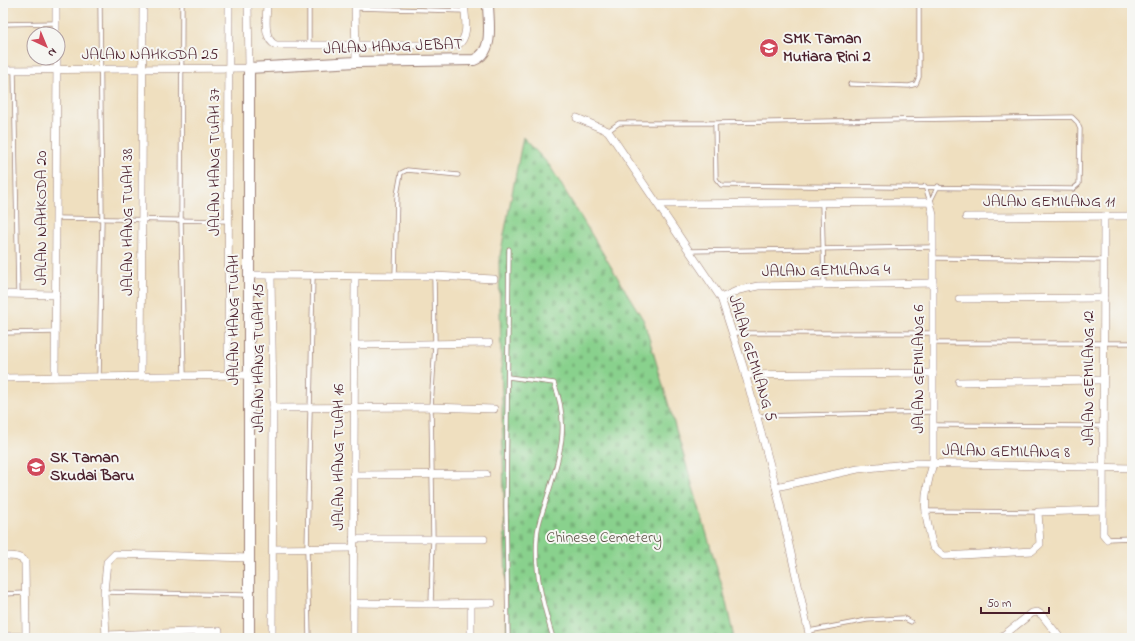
<svg xmlns="http://www.w3.org/2000/svg" width="1135" height="641" viewBox="0 0 1135 641" font-family="'Indie Flower',sans-serif">
<style>
.cemetery{fill:url(#cemetery-stones);stroke:#6a785c}
.lines{fill:none;stroke-linecap:round;stroke-linejoin:round}
.lane-casing{stroke:#9c7f75;stroke-width:5}
.street-casing{stroke:#9c7f75;stroke-width:8}
.secondary-casing{stroke:#9c7f75;stroke-width:12}
.lane{stroke:#fff;stroke-width:3.5}
.street{stroke:#fff;stroke-width:7}
.secondary{stroke:#fff;stroke-width:10}
.labels{text-anchor:middle;dominant-baseline:central;stroke-width:4;stroke-linejoin:round;paint-order:stroke}
.poi-label{font-size:16px;font-weight:bold;fill:#4a1f2b;stroke:#f6f6f2;text-anchor:start}
.street-label{font-size:16px;fill:#4a1f2b;stroke:#f6f6f2}
.park-label{font-size:16px;fill:#5d5448;stroke:#f6f6f2}
</style>
<defs>
<pattern id="cemetery-stones" width="16" height="16" patternUnits="userSpaceOnUse"><rect width="16" height="16" fill="#89d18d"/><path d="M2 7V4a2 2 0 0 1 4 0v3zM10 15v-3a2 2 0 0 1 4 0v3z" fill="#78b37a"/></pattern>
</defs>
<rect width="100%" height="100%" fill="#f6f6f2"/>
<filter id="ink" filterUnits="userSpaceOnUse"><feTurbulence type="fractalNoise" baseFrequency=".025" numOctaves="2"/><feDisplacementMap in="SourceGraphic" scale="8" xChannelSelector="R" yChannelSelector="G"/><feConvolveMatrix kernelMatrix="1 2 1 2 8 2 1 2 1" color-interpolation-filters="sRGB"/></filter>
<filter id="wash" filterUnits="userSpaceOnUse"><feTurbulence type="fractalNoise" baseFrequency=".012" numOctaves="4" result="noise"/><feDisplacementMap in="SourceGraphic" scale="16" xChannelSelector="R" yChannelSelector="G"/><feGaussianBlur stdDeviation="0.9" result="paint"/><feColorMatrix in="noise" values="0 0 0 0 0 0 0 0 0 0 0 0 0 0 0 0 0 1.4 0 .05"/><feComposite in="paint" operator="in"/></filter>
<g filter="url(#wash)">
<rect width="100%" height="100%" fill="#efdfbf"/>
<polygon class="cemetery" points="523,137 550,166 644,321 723,589 734,638 507,638 499,261"/>
</g>
<g filter="url(#ink)">
<g class="lines">
<g class="lane-casing">
<g id="lane">
<polyline points="182,3 181,220 184,376"/>
<polyline points="309,3 309,45"/>
<polyline points="356,8 465,11"/>
<polyline points="3,24 56,23"/>
<polyline points="14,70 18,294"/>
<polyline points="850,84 909,86 916,84 919,77 919,3"/>
<polyline points="608,131 619,123 715,123 1072,117 1077,122 1080,129 1079,184 1073,189 721,185 716,179 715,123"/>
<polyline points="925,186 930,202 938,186"/>
<polyline points="822,203 824,285"/>
<polyline points="56,218 229,221"/>
<polyline points="690,251 933,247"/>
<polyline points="933,258 1104,260"/>
<polyline points="395,276 397,195 401,173 407,170 458,175"/>
<polyline points="3,333 55,332"/>
<polyline points="732,333 933,333"/>
<polyline points="933,343 1132,343"/>
<polyline points="99,377 102,219 100,3"/>
<path d="M508,377L554,383C571,427 559,459 546,501C543,512 537,525 537,537C534,571 543,605 553,638"/>
<polyline points="757,416 933,412"/>
<polyline points="933,425 1103,426"/>
<polyline points="926,511 1038,512"/>
<polyline points="1107,539 1132,538"/>
<polyline points="104,592 247,595"/>
<polyline points="3,594 25,593"/>
<polyline points="431,604 433,539 431,407 435,344 434,276"/>
<polyline points="809,631 867,620 903,618 911,622"/>
<polyline points="309,638 307,550 313,275"/>
<polyline points="508,638 506,506 509,249"/>
</g>
</g>
<g class="street-casing">
<g id="street">
<polyline points="56,3 56,34"/>
<path d="M267,3C267,16 262,39 276,45H458C470,36 465,17 464,3"/>
<polyline points="355,3 356,62"/>
<polyline points="3,70 249,68 248,3"/>
<polyline points="577,118 608,131 721,298 743,366 776,487 810,638"/>
<path d="M659,204L930,202L933,215V464C922,498 924,514 933,547L944,556L1032,551L1040,544L1038,512L1103,510"/>
<polyline points="1104,216 1103,534 1107,539"/>
<polyline points="966,217 1132,216"/>
<polyline points="249,275 434,276 494,279"/>
<polyline points="271,276 273,408 272,638"/>
<polyline points="3,294 56,295"/>
<polyline points="721,298 739,290 758,286 933,283"/>
<polyline points="959,299 1104,298"/>
<polyline points="354,345 489,343"/>
<polyline points="228,375 229,3"/>
<polyline points="745,375 933,373"/>
<polyline points="141,376 143,3"/>
<polyline points="55,377 57,58"/>
<polyline points="3,378 249,375"/>
<polyline points="959,382 1103,380"/>
<polyline points="273,408 431,407 494,409"/>
<polyline points="353,475 486,474"/>
<polyline points="776,487 858,469 916,463 1132,468"/>
<polyline points="353,539 484,539"/>
<polyline points="273,549 353,548"/>
<path d="M3,556C11,556 19,555 25,562L26,638"/>
<polyline points="353,603 431,604 492,603"/>
<polyline points="471,604 471,638"/>
<polyline points="106,635 219,631"/>
<polyline points="3,636 26,636"/>
<polyline points="106,638 104,592 107,562 115,554 249,558"/>
<polyline points="353,638 355,277"/>
<polyline points="1000,638 1032,613 1037,612 1042,615 1060,638"/>
</g>
</g>
<g class="secondary-casing">
<path id="secondary" d="M249,638V68L356,62L474,60C495,52 488,22 488,3"/>
</g>
<use href="#lane" class="lane"/>
<use href="#street" class="street"/>
<use href="#secondary" class="secondary"/>
</g>
</g>
<defs>
<g id="school-disc" transform="scale(1)"><circle r="9.5" fill="#d1495b" stroke="#f6f6f2"/><path d="M0-5L7-2L0 1L-7-2ZM-4 1L0 2.5L4 1V4Q0 6-4 4Z" fill="#fff"/></g>
</defs>
<g fill-rule="evenodd">
<use href="#school-disc" x="769" y="48"/>
<use href="#school-disc" x="36" y="467"/>
</g>
<g class="labels">
<g class="poi-label">
<text x="783" y="39">SMK Taman<tspan x="783" dy="18">Mutiara Rini 2</tspan></text>
<text x="50" y="458">SK Taman<tspan x="50" dy="18">Skudai Baru</tspan></text>
</g>
<g class="street-label">
<text transform="translate(393 47) rotate(-2)">JALAN HANG JEBAT</text>
<text x="150" y="55">JALAN NAHKODA 25</text>
<text transform="translate(215 162) rotate(-90)">JALAN HANG TUAH 37</text>
<text x="1049" y="202">JALAN GEMILANG 11</text>
<text transform="translate(42 218) rotate(-90)">JALAN NAHKODA 20</text>
<text transform="translate(128 222) rotate(-90)">JALAN HANG TUAH 38</text>
<text transform="translate(826 271) rotate(-1)">JALAN GEMILANG 4</text>
<text transform="translate(234 320) rotate(-90)">JALAN HANG TUAH</text>
<text transform="translate(259 358) rotate(-90)">JALAN HANG TUAH 15</text>
<text transform="translate(752 358) rotate(73)">JALAN GEMILANG 5</text>
<text transform="translate(919 369) rotate(-90)">JALAN GEMILANG 6</text>
<text transform="translate(1089 378) rotate(-90)">JALAN GEMILANG 12</text>
<text transform="translate(1006 452) rotate(1)">JALAN GEMILANG 8</text>
<text transform="translate(339 457) rotate(-90)">JALAN HANG TUAH 16</text>
</g>
<g class="park-label">
<text x="604" y="538">Chinese Cemetery</text>
</g>
</g>
<rect width="1135" height="641" fill="none" stroke="#f6f6f2" stroke-width="16"/>
<g transform="translate(46 46) rotate(136)"><circle r="19" fill="#f6f6f2" stroke="#b1a0a2"/>
<path d="M0-3L7 15L0 10L-7 15Z" fill="#d1495b"/>
<text y="-6" font-size="11" font-weight="bold" text-anchor="middle" fill="#4a1f2b">N</text>
</g>
<path d="M981 607v6h68v-6" fill="none" stroke="#4a1f2b" stroke-width="2"/>
<text x="987" y="607" font-size="12" fill="#4a1f2b" stroke="#f6f6f2" stroke-width="3" paint-order="stroke">50 m</text>
</svg>
